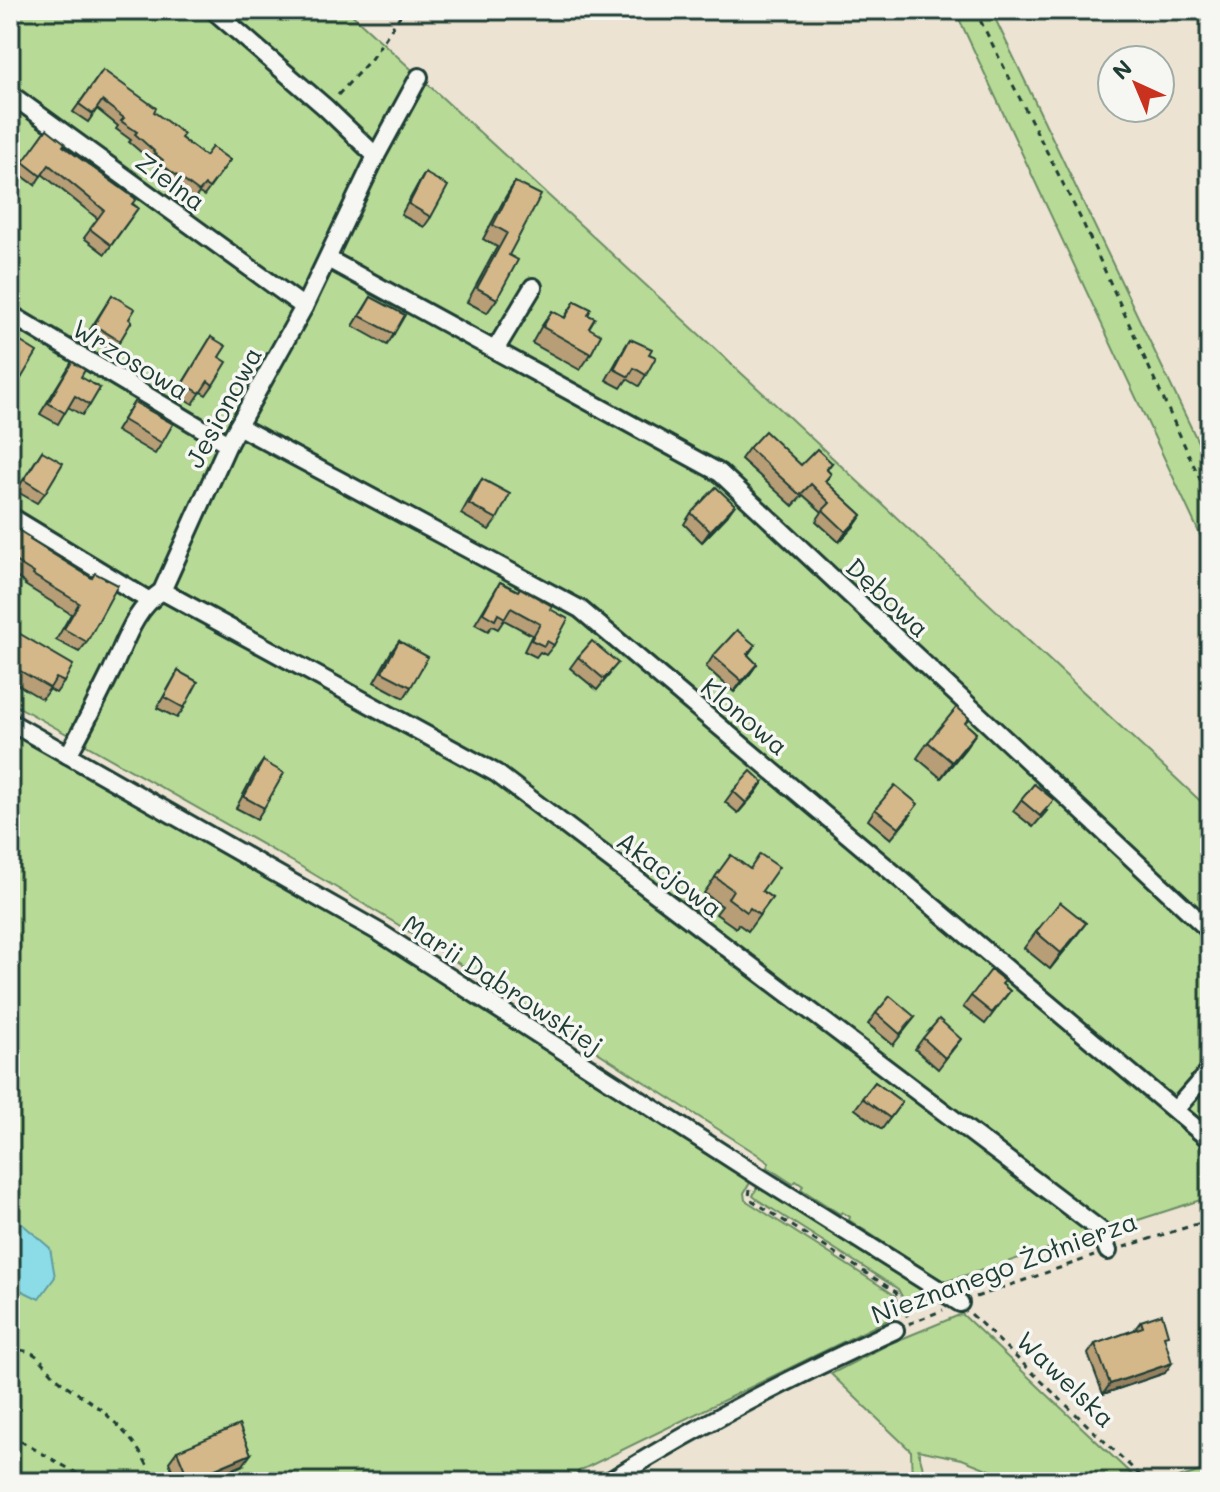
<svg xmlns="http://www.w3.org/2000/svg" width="1220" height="1492" viewBox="0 0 1220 1492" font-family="Mali,sans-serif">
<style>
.green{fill:#b7db96;stroke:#6b8c65;stroke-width:2}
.water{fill:#8cdce7;stroke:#609c9f;stroke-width:2}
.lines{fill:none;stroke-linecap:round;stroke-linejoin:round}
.minor-casing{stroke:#1f3d34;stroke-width:22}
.path{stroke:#1f3d34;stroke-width:3;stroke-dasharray:6 6;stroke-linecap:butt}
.minor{stroke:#f6f6f2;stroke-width:16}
.wall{fill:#b79e76;stroke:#1f3d34;stroke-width:2}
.shaded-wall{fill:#958160;stroke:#1f3d34;stroke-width:2}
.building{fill:#d5b889;stroke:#1f3d34;stroke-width:2}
.labels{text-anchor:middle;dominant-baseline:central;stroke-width:7;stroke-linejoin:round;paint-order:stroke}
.street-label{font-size:26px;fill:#1f3d34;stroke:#f6f6f2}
</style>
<rect width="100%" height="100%" fill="#ece3d2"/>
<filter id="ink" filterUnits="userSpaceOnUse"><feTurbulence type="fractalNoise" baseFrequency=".0125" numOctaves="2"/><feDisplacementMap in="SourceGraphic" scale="16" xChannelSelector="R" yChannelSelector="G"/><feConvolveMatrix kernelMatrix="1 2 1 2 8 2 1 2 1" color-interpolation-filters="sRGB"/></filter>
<g filter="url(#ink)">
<g class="green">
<polygon points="10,10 347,10 777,406 1210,810 1210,1197 944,1282 849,1220 850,1217 842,1212 840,1214 801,1189 803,1186 796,1181 793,1184 767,1167 769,1163 757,1154 397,924 295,863 10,702"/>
<polygon points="955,10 991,10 1210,467 1210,556"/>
<polygon points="10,731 345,922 751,1181 744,1193 745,1200 887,1290 895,1296 902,1313 579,1471 571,1482 10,1482"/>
<polygon points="758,1185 930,1295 924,1303 909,1310 898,1289 758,1200 753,1196"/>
<polygon points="962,1314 1130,1473 1139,1482 1104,1482 1000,1474 962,1459 918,1450 927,1482 912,1482 911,1451 831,1374 889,1344"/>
<polygon points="1210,1468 1210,1482 1167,1482"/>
</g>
<polygon class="water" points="10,1218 20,1222 50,1248 55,1277 39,1299 10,1285"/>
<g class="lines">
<g class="minor-casing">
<g id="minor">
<polyline points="213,10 325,107 376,156"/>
<polyline points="10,94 304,307"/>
<polyline points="328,259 720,473 1210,931"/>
<polyline points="10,314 228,444"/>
<polyline points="495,350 533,287"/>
<polyline points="238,426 580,609 1210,1140"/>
<polyline points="10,516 148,600"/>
<polyline points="162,591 496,773 1100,1230 1108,1251"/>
<polyline points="10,722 379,932 758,1176 960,1303"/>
<path d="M68,755C84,727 98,698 112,670C126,640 134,610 162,591L228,444L304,307L376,156L419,77"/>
<polyline points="1175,1110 1210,1070"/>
<path d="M608,1482C700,1424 796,1375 895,1330"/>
</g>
</g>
<g class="path">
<polyline points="975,10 1083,223 1210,501"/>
<polyline points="338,95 371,59 404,10"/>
<polyline points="750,1189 749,1197 753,1201 896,1292 910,1322"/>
<polyline points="1124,1247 1210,1220"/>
<polyline points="976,1297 1094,1256"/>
<polyline points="971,1314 1147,1482"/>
<polyline points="909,1324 943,1310"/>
<path d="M10,1354L14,1350C39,1349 42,1364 58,1379C71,1390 86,1398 99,1408C121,1427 147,1453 153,1482"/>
<polyline points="10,1435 92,1482"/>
</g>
<use href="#minor" class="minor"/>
</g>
<g class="wall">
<polygon points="103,70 154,112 181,138 205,156 230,160 204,196 199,193 194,200 155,172 158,168 148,160 149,159 129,142 131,140 116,129 118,126 97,109 88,122 73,112"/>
<polygon points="47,129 63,146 138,208 105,254 84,238 98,219 42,174 35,185 17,172"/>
<polygon points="425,173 431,217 424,227 401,215 418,184"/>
<polygon points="515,182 509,255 497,299 487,313 467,302 497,247 483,239 506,196"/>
<polygon points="112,295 129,319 120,341 113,352 86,336"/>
<polygon points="371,297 394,334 387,345 353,326"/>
<polygon points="575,301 588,315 591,354 580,370 532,343 541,327 552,311 564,318"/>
<polygon points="10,326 16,339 22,377 14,387 10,385"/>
<polygon points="211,337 219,357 213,385 206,395 201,392 193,404 176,394"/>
<polygon points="630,339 649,354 646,375 639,386 627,379 621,388 606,380 623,350"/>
<polygon points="72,362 81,377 90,405 82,415 68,407 58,424 40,414"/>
<polygon points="134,402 162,443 155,454 116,431"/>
<polygon points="749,448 801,465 832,463 827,470 831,474 826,482 862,515 854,526 839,542 816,521 822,512 803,495 793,506 741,459"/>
<polygon points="42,451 45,493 37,503 16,491"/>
<polygon points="482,479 497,519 489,530 461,514 475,489"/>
<polygon points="691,513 727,516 702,542 684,524"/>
<polygon points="10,525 30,540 92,578 95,573 87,642 79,652 56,640 71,614 25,585 26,584 10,573"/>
<polygon points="500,582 550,609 554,645 546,655 540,652 536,657 524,651 532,635 504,620 498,629 492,626 488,631 475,624"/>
<polygon points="10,628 64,682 56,693 49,689 42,699 10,680"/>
<polygon points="399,641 411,687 404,698 374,682 391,652"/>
<polygon points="755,645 748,655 757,664 750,674 734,692 706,667 713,656"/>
<polygon points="578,657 610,674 597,690 570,668"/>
<polygon points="178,671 184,708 177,718 157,708"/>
<polygon points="965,723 976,733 965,749 941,778 917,758 928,742"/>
<polygon points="263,761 264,808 257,819 236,808 255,772"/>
<polygon points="763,782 738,813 725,802 733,791"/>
<polygon points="1021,800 1047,811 1033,827 1013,811"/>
<polygon points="875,809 911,815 891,839 868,820"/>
<polygon points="731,855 762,891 772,898 748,931 738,924 736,928 716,914 722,906 704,893"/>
<polygon points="1036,932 1074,939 1050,969 1024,948"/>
<polygon points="1002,984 1010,991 985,1024 963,1007 971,996"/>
<polygon points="876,1013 915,1017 893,1045 868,1024"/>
<polygon points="923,1038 961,1039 938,1069 915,1049"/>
<polygon points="875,1082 902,1102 882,1129 855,1109"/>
<polygon points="1141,1321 1165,1339 1165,1373 1103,1394 1088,1354 1095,1344 1134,1330"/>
<polygon points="177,1451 243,1465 203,1482 177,1482 169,1462"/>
</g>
<g class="shaded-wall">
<polygon points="735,505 727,516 702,542 710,531"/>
<polygon points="862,515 854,526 839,542 846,532"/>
<polygon points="757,664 750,674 734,692 742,681"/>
<polygon points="976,733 965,749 941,778 952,762"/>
<polygon points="763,782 756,793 738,813 746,803"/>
<polygon points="1086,923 1074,939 1050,969 1061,953"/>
<polygon points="1172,1363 1165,1373 1103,1394 1110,1384"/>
<polygon points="251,1454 243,1465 203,1482 187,1482 189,1480"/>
</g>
<g class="building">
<polygon points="103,70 156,108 154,112 184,134 181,138 205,156 212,147 230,160 209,188 205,185 199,192 161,164 163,160 153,152 154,151 135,134 137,132 121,121 124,118 102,101 93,114 79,104"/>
<polygon points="47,129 65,143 63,146 136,199 132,204 138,208 111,245 90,229 104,210 49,165 41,176 23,162"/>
<polygon points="425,173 448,186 431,217 409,204"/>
<polygon points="515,182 541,195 509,255 518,260 497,299 477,288 507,233 493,225"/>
<polygon points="112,295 135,309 129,319 132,321 120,341 94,325"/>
<polygon points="371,297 405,315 394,334 360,316"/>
<polygon points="575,301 591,309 588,315 595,318 589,328 601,335 591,354 543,327 552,311 565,318"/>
<polygon points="10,326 20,332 16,339 37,352 22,377 10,370"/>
<polygon points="211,337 226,346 219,357 227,362 213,385 208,381 200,393 183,383"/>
<polygon points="630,339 652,349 649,354 656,357 646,375 634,368 629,377 614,369"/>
<polygon points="72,362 85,370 81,377 100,388 90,405 75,396 65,413 48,403"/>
<polygon points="134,402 173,424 162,443 123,420"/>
<polygon points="765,431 801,465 817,449 832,463 826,469 831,474 825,481 862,515 846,532 823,510 830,503 811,484 800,495 749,448"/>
<polygon points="42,451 63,463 45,493 24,480"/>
<polygon points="482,479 510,494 497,519 469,504"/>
<polygon points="716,487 735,505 710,531 691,513"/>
<polygon points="10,525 31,538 30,540 92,578 95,573 118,585 87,642 64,629 79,603 33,575 34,573 10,558"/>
<polygon points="500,582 518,591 520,588 552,606 550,609 568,619 554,645 547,641 544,646 531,640 540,624 511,608 505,618 498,614 495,620 483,613"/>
<polygon points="10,628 73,665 64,682 56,678 50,688 10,665"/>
<polygon points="737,630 755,645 747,654 757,664 742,681 713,656"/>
<polygon points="399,641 428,657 411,687 382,672"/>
<polygon points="592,641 618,663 604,679 578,657"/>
<polygon points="178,671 198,682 184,708 164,697"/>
<polygon points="957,707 969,718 965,723 976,733 952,762 928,742"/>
<polygon points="263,761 284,773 264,808 244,797"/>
<polygon points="751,771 763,782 746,803 733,791"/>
<polygon points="1034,784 1054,800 1040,816 1021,800"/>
<polygon points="895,785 918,804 899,828 875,809"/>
<polygon points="760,854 779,867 762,891 772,898 759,915 750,908 747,912 728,898 733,890 715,877 731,855 750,869"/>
<polygon points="1060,902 1086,923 1061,953 1036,932"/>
<polygon points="991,970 1005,981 1002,984 1010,991 992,1013 971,996"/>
<polygon points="890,996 915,1017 900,1034 876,1013"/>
<polygon points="939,1019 961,1039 945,1058 923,1038"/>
<polygon points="875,1082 902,1102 890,1118 862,1098"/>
<polygon points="1162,1314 1168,1335 1164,1336 1172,1363 1110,1384 1095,1344 1143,1327 1141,1321"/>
<polygon points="239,1425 251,1454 189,1480 177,1451"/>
</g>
</g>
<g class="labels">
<g class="street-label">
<text transform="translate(171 181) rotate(36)">Zielna</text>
<text transform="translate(131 359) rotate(31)">Wrzosowa</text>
<text transform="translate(223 407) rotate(-62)">Jesionowa</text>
<text transform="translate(888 597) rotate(43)">Dębowa</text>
<text transform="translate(745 716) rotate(40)">Klonowa</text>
<text transform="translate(670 874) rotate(37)">Akacjowa</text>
<text transform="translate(503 984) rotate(33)">Marii Dąbrowskiej</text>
<text transform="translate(1004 1267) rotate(-20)">Nieznanego Żołnierza</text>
<text transform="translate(1066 1379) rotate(44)">Wawelska</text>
</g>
</g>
<rect width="1220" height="1492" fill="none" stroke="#f6f6f2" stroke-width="40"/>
<rect x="20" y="20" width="1180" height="1452" fill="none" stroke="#1f3d34" stroke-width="3" filter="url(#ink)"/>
<g transform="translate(1136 84) rotate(316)"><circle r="38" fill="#f6f6f2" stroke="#a0aca6" stroke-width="2"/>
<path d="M0-6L14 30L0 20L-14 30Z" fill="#c8321e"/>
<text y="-12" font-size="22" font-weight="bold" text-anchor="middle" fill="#1f3d34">N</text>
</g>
</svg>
